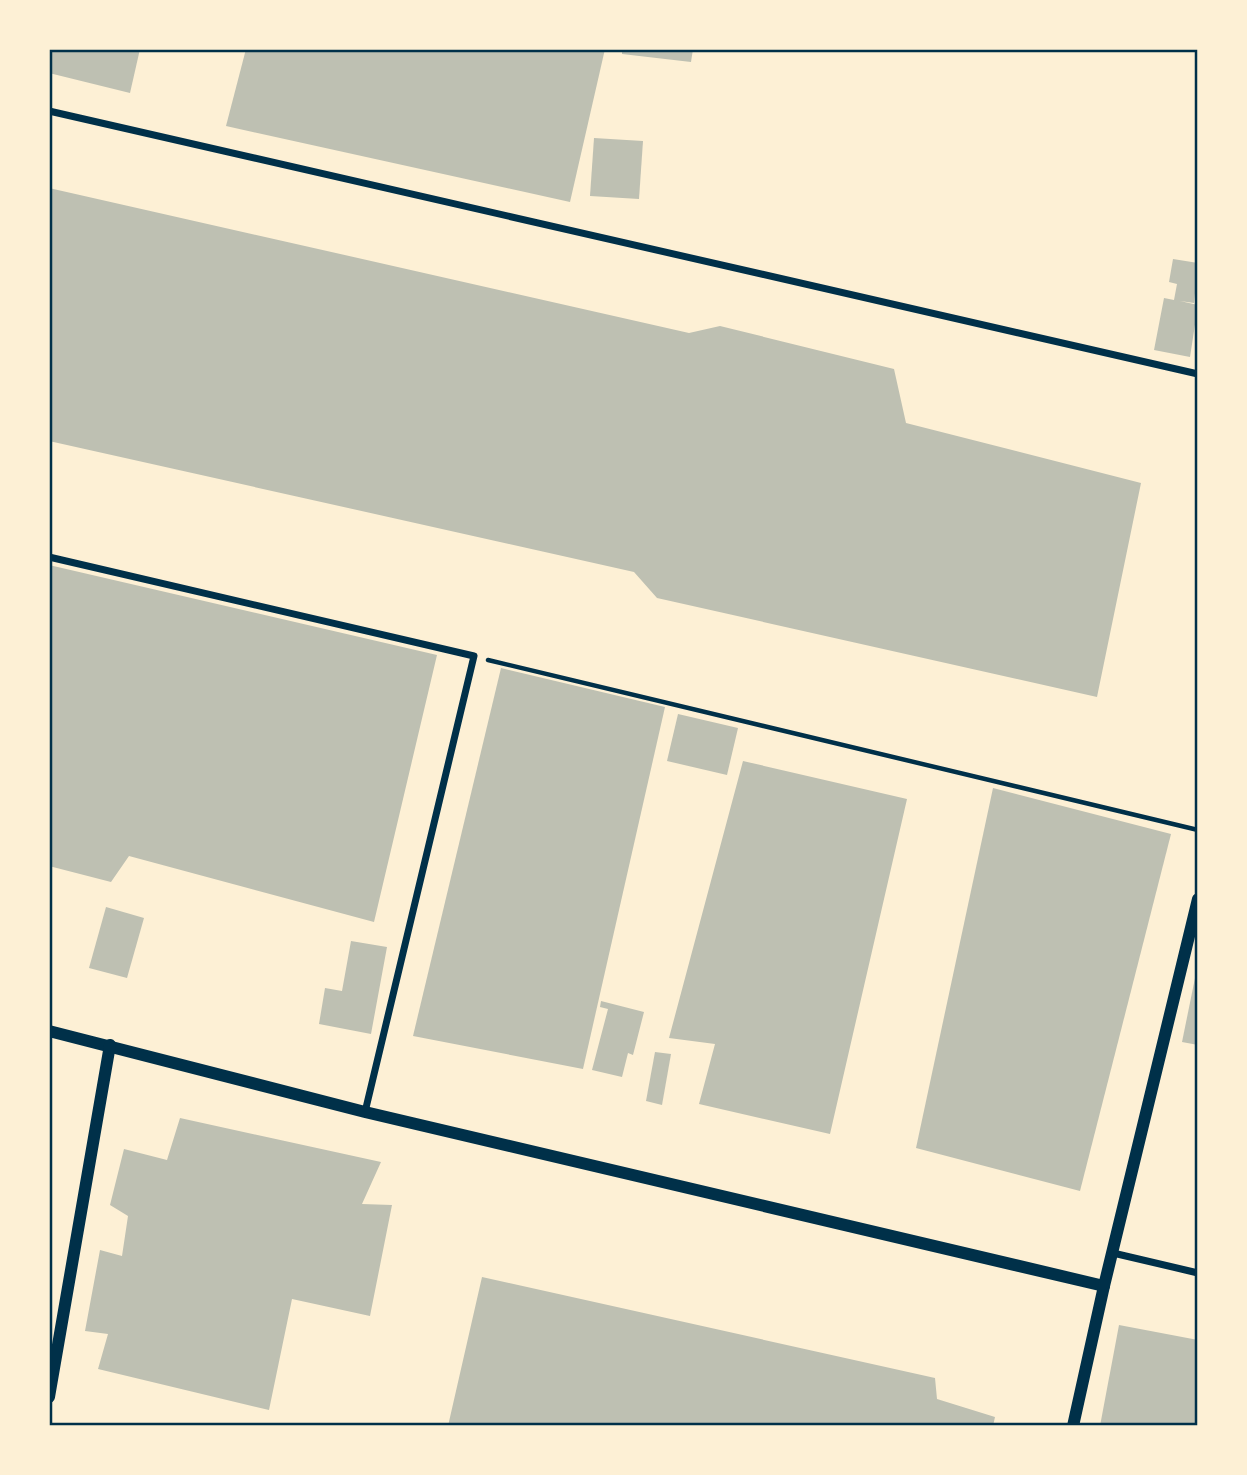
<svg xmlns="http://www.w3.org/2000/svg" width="1247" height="1475" viewBox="0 0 1247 1475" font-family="'Public Sans',sans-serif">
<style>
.building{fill:#bec0b2}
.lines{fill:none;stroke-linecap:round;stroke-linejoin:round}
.path{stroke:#003049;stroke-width:4.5}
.minor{stroke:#003049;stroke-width:7}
.tertiary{stroke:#003049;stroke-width:12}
.neatline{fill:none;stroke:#003049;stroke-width:2.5}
</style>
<rect width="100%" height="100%" fill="#fdf0d5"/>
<g class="building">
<polygon points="49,49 140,49 130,93 49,73"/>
<polygon points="246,49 605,49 570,202 226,126"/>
<polygon points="622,49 693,49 691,62 622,54"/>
<polygon points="594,138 643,141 639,199 590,196"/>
<polygon points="49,188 689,333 720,326 894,369 906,423 1141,483 1097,697 657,598 634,572 49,441"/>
<polygon points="1173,259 1198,263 1194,303 1180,301 1198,305 1190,357 1154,350 1164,298 1174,300 1177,284 1169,282"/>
<polygon points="49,565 437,655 374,922 129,856 111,882 49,866"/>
<polygon points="501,668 665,707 583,1069 413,1036"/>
<polygon points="678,714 738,728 727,775 667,761"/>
<polygon points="743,761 907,799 830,1134 699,1104 715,1044 669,1038"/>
<polygon points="993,788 1171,834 1080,1191 916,1148"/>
<polygon points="106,907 144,918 127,978 89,968"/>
<polygon points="351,941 387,947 371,1034 319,1024 325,988 342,991"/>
<polygon points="1195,978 1198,978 1198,1045 1182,1042"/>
<polygon points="601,1001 644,1012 633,1055 628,1053 622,1077 592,1070 608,1009 600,1007"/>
<polygon points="655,1052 671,1054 662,1105 646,1101"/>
<polygon points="180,1118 381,1162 362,1204 392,1205 370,1316 292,1299 269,1410 98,1369 108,1334 85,1331 100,1250 122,1256 128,1216 110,1205 124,1149 167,1160"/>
<polygon points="482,1277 935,1378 937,1399 995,1417 993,1426 448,1426"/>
<polygon points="1119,1325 1198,1340 1198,1426 1100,1426"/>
</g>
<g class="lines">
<polyline class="path" points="488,660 1198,830"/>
<g class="minor">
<polyline points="49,111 1198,374"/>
<polyline points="49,557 474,656 365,1112"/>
<polyline points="1113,1253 1198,1273"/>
</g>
<g class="tertiary">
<polyline points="49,1031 365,1112 1104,1286"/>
<polyline points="49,1397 110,1045"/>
<polyline points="1073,1426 1104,1286 1198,899"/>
</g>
</g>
<rect width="1247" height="1475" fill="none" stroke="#fdf0d5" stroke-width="102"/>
<rect x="51" y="51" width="1145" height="1373" class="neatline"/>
</svg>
